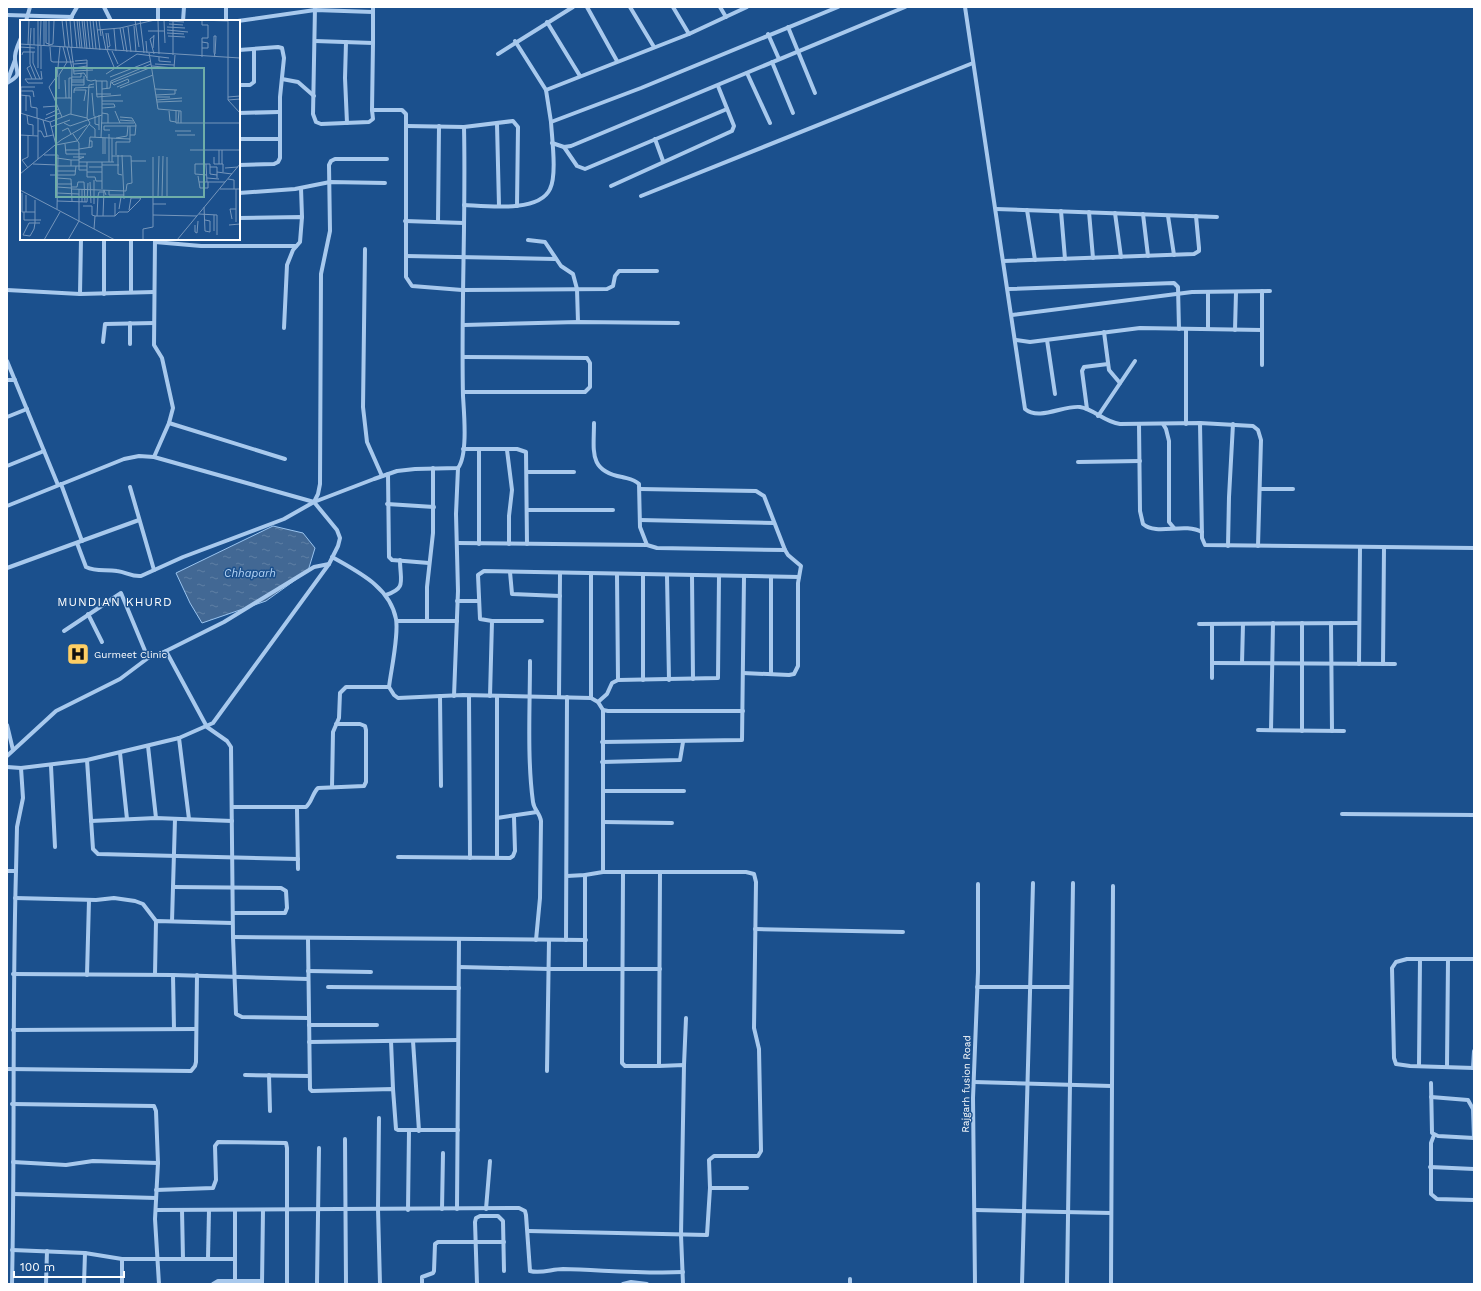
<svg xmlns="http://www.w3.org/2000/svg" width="1481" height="1291" viewBox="0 0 1481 1291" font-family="'Work Sans',sans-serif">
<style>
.water{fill:url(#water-ripples);stroke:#9ac4ef}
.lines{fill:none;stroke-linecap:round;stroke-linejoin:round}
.minor{stroke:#a8c9ed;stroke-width:4}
.labels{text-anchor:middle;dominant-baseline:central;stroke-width:3;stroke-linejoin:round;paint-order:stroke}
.poi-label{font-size:10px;fill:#fff;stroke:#1b508d;text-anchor:start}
.street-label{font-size:10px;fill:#fff;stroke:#1b508d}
.water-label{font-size:11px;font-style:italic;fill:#b3d3f5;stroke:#1b508d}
.quarter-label{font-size:12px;letter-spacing:1px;fill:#fff;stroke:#1b508d}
.inset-road{fill:none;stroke:#7696bb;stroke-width:1}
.view{fill:#6fada8;fill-opacity:0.15;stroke:#6fada8;stroke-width:2}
.inset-edge{fill:none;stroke:#fff;stroke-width:2}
</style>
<defs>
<pattern id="water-ripples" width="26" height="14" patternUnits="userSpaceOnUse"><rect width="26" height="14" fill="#426894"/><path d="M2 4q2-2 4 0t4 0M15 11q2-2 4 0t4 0" fill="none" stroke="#5e7fa4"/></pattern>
</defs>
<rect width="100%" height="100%" fill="#1b508d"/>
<polygon class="water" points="273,526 303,533 315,548 308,571 266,601 202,623 190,603 176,573"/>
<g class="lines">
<g class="minor">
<polyline points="104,7 111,21"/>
<polyline points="315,7 313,114 316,122 321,124 369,122 373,119 372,110 402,110 406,114 406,277 412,286 462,290 607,289 613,286 615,276 619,271 657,271"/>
<polyline points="587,7 617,61"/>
<polyline points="630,7 654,47"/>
<polyline points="673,7 689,34"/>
<polyline points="720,7 726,17"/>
<path d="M965,7L1025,409C1039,421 1064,405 1080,407C1094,409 1104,422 1120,424L1200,423L1253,426L1258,430L1261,440L1258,546"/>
<polyline points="7,15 72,17"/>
<polyline points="26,21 30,7"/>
<polyline points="69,21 77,7"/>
<polyline points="158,21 158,7"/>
<polyline points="183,21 184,7"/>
<polyline points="226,21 226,7"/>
<polyline points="238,21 315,10 373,12"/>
<polyline points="547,22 580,76"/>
<polyline points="788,27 815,93"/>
<polyline points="768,34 779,59"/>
<polyline points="315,41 373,43 372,110"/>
<polyline points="515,41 546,90 551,122"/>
<polyline points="346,42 345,78 347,123"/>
<polyline points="373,43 373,7"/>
<polyline points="239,50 278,47 282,48 284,58 280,97 280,158 278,162 274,164 239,165"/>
<polyline points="498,54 573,7"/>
<polyline points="772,62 793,113"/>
<polyline points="747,73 770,123"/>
<polyline points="282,79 298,82 314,96"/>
<polyline points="7,82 15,60"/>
<path d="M7,83C22,75 17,74 15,60C14,52 18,45 21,38"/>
<polyline points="239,85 250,85 254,82 254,49"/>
<polyline points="546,90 689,34 747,7"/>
<polyline points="239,113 279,112"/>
<polyline points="497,124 499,206"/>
<polyline points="407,126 464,127 513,121 518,127 517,206"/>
<polyline points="239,139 279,139"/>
<polyline points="655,139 663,161"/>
<polyline points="552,143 564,147 571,146 905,7"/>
<polyline points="564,147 577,166 585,169 727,109"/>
<polyline points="611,186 732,131 734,126 718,86"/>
<polyline points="301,188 302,217"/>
<polyline points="239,193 295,189 330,182 385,183"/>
<polyline points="641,196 973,63"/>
<path d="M464,205C486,206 539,213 550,189C557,175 552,139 551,122L641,88L838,7"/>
<polyline points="996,209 1217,217"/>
<polyline points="1027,210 1035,260"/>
<polyline points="1061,211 1065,259"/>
<polyline points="1089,212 1093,258"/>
<polyline points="1115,213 1121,257"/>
<polyline points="1143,214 1148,256"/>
<polyline points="1168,216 1174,255"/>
<polyline points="239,218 302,217 300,242 293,250 287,265 284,328"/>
<polyline points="405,221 464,223"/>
<polyline points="438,222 439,126"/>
<polyline points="104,239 104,294"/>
<polyline points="131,239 131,292"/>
<polyline points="528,240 545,242 561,266 573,274 577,289 578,322"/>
<polyline points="155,242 201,246 296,246"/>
<polyline points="365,249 363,407 367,442 382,476"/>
<polyline points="406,256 555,259"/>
<polyline points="1004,261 1194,254 1199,251 1199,248 1196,216"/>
<polyline points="1008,289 1174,283 1178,287 1179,329"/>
<polyline points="7,290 80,294 154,292"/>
<polyline points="1208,292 1208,329"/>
<polyline points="80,294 81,239"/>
<polyline points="1012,315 1192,292 1270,291"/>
<polyline points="130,323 130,344"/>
<polyline points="464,325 578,322 678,323"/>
<polyline points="1186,329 1186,424"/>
<polyline points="1235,330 1236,292"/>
<polyline points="1104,332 1109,370 1120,383"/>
<polyline points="1016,340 1030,342 1140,328 1262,330"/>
<polyline points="1047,340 1055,394"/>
<polyline points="103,342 105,324 154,323"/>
<polyline points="7,361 58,485"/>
<polyline points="1262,365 1262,291"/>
<polyline points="7,380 15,380"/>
<polyline points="463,392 585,392 590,387 590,363 587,358 464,357"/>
<polyline points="1087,409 1082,371 1084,367 1108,364"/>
<polyline points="1098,416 1135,361"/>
<polyline points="7,417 27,409"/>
<polyline points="169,423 285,459"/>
<path d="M594,423C594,451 588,471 622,477C629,479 634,479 639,484L640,527L647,545L657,548L785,550"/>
<polyline points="1200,423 1202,538 1205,545 1474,548"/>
<path d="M1139,424L1140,511L1143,524C1157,536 1184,522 1202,532"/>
<polyline points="1163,424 1166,429 1169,441 1169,522 1174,528"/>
<polyline points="463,449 517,449 526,452 527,544"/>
<polyline points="507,450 512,490 509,516 509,544"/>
<polyline points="154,457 169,423 173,408 162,358 154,345 155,239"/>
<polyline points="1078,462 1140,461"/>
<polyline points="7,466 44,451"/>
<polyline points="527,472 574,472"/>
<polyline points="388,474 389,557 392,560 429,563"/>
<polyline points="61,484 82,541"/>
<polyline points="130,487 154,570"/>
<polyline points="640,489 756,491 764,496 785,550 788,555 801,566 798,583 798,666 794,674 789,675 743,673"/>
<polyline points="1260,489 1293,489"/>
<polyline points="314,502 318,494 320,484 321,274 330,231 329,165 331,161 335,159 387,159"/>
<polyline points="387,504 434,507"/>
<polyline points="7,506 124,459 139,456 154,457 314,502 337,530 340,538 338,546 329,564 213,723 179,738 87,760 21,768 7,767"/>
<polyline points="527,510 613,510"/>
<polyline points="640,520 774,523"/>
<path d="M77,543L86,567C96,572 106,569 117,571C126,572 132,577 141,576L183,557L284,519L314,502L374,479L397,471L415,469L458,468C468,455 464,413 463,396C461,307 466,217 464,127"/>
<polyline points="457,543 647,545"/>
<polyline points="479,544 479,450"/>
<polyline points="1228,546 1229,497 1233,424"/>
<path d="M332,557C358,572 390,587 396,619C399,635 391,670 389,687"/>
<polyline points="7,568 139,520"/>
<polyline points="510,572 512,594 560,596"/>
<polyline points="617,575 618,680"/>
<polyline points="643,575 643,680"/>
<polyline points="667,576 669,680"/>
<polyline points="692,576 693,679"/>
<path d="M386,595C407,588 400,581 400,560"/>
<polyline points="457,601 478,601"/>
<polyline points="88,614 102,642"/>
<polyline points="397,621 457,621"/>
<polyline points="427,621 427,587 433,533 433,468"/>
<polyline points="542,621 492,621 480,619 478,575 484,571 799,577"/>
<polyline points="1331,623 1332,731"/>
<polyline points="1199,624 1359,623"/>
<polyline points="64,631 121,593 148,658"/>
<polyline points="166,651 207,727 227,741 231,747 233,937 236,1014 242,1017 308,1018"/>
<path d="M530,661C530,706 527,758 533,802C534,810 540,813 541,821L540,898L536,940"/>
<polyline points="1212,663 1395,664"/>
<polyline points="1242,663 1243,624"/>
<polyline points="1359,664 1360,547"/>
<polyline points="1383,664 1384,547"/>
<polyline points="771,674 771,577"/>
<polyline points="1212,678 1212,624"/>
<polyline points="440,696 441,786"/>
<polyline points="454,696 458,591 456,514 458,468"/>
<polyline points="469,696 470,858"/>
<polyline points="490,696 492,621"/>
<polyline points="497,696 497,857"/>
<polyline points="559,697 560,574"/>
<polyline points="591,698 591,574"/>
<polyline points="598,702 607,694 612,683 618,680 718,678 719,576"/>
<polyline points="7,725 13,750"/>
<polyline points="1258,730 1344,731"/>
<polyline points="1271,730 1273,623"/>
<polyline points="1302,731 1302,623"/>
<polyline points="179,738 189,819"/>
<polyline points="602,742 742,740 744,577"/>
<polyline points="148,746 156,818"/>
<polyline points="120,753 127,819"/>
<polyline points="7,756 56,711 120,679 148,658 166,651 224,622 314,567 329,564"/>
<polyline points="87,760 93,849 98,854 298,859"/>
<polyline points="602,762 680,760 683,742"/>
<polyline points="51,766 55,847"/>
<polyline points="332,787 333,732 339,718 340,693 346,687 389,687 394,695 398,698 463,695 591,698 598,702 603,710 608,711 743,711"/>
<polyline points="603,791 684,791"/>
<path d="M232,807H306C312,802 312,794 318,788L364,786L366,782V730L365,726L360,724H336"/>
<polyline points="297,809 298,869"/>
<polyline points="1342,814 1474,815"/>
<polyline points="497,818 537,812"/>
<polyline points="91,821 156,818 232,821"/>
<polyline points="603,822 672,823"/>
<polyline points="398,857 510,858 513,856 515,851 514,817"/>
<path d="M7,871H16C12,1009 15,1146 12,1284"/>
<polyline points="16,871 17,827 23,798 21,768"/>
<polyline points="603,872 603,710"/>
<polyline points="660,872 659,1066 684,1065 681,1235 683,1284"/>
<polyline points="623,873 622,1063 625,1066 659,1066"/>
<polyline points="585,875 585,969"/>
<polyline points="173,887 281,888 286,891 287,908 285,913 233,913"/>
<polyline points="15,898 96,900 114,898 135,901 143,904 156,921"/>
<polyline points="172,921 175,819"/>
<polyline points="755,929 903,932"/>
<polyline points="233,937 586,940"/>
<polyline points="308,939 310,1089 312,1091 393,1089 396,1129 398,1130 458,1130"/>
<polyline points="566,940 567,697"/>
<polyline points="1474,959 1407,959 1396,962 1392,968 1394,1058 1396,1064 1410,1066 1474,1068"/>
<polyline points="459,967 549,969 660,969"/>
<polyline points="308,971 371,972"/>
<polyline points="13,974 173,975 308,979"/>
<polyline points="155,974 156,921 232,923"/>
<polyline points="87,975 89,900"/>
<polyline points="173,975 174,1029"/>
<polyline points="328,987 459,988"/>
<polyline points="977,987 1071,987"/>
<polyline points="309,1025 377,1025"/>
<polyline points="13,1030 196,1029"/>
<polyline points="391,1041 393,1089"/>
<polyline points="413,1041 419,1131"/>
<polyline points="309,1042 458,1040"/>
<polyline points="684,1065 686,1018"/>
<polyline points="1419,1066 1420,959"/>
<polyline points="1447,1067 1448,960"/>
<polyline points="1473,1068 1474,1051"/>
<polyline points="7,1069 191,1071 195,1066 196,1062 197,975"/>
<polyline points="547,1071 549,940"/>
<polyline points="245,1075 309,1076"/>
<polyline points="269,1075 270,1111"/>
<polyline points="974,1082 1111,1086"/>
<polyline points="1431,1083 1432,1133 1438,1136 1474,1138"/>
<polyline points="1431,1097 1468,1100 1473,1109 1474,1138"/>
<polyline points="12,1104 154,1106 156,1111 158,1163 155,1219 159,1284"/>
<polyline points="379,1118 378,1209 380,1284"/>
<polyline points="1434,1135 1431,1143 1431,1194 1437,1199 1474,1200"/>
<polyline points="345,1139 346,1284"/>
<polyline points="13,1162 66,1165 93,1161 158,1163"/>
<polyline points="1430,1167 1474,1169"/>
<polyline points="710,1188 747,1188"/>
<polyline points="156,1190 213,1188 216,1180 215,1146 218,1142 286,1143 287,1148 287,1284"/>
<polyline points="14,1194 156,1198"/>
<polyline points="442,1209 443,1153"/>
<polyline points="457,1209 459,939"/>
<polyline points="486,1209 490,1161"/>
<path d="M156,1210L519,1208L525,1211L526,1215L530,1271C541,1274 552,1269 563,1269C603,1270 643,1274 683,1272"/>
<polyline points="182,1210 183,1259"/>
<polyline points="235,1210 235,1284"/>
<polyline points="408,1210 409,1131"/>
<polyline points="975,1210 1111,1213"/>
<polyline points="528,1231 707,1235 710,1188 709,1160 714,1156 758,1156 761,1151 759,1049 754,1028 756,882 754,874 746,872 603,872 585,875 567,876"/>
<polyline points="12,1250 85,1253 122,1259 235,1259"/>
<polyline points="208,1258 209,1210"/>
<polyline points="122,1259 122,1284"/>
<polyline points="850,1279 850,1284"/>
<polyline points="46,1284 47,1251"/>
<polyline points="84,1284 85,1253"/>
<polyline points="213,1284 218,1281 262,1281"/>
<polyline points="262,1284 263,1210"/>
<polyline points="317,1284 319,1148"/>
<polyline points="422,1284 422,1277 433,1273 434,1271 435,1244 438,1242 504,1242"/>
<polyline points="477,1284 475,1222 476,1218 480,1216 498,1216 503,1221 504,1271"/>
<polyline points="623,1284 631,1282 647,1284"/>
<polyline points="975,1284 973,1098 978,972 978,884"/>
<polyline points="1022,1284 1033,883"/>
<polyline points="1067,1284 1073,883"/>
<polyline points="1111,1284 1113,886"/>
</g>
</g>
<defs>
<g id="hospital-square" transform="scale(1.15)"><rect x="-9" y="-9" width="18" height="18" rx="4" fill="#fece64" stroke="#1b508d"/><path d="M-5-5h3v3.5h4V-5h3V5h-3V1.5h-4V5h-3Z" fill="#111"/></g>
</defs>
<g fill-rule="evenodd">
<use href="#hospital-square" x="78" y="654"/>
</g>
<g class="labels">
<g class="poi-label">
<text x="94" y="654">Gurmeet Clinic</text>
</g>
<g class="street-label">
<text transform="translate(966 1084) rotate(-89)">Rajgarh fusion Road</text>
</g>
<g class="water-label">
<text x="250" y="573">Chhaparh</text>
</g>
<g class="quarter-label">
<text x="115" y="602">MUNDIAN KHURD</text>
</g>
</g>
<g transform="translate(20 20)">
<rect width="220" height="220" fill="#1b508d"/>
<path class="inset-road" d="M26,0V23L29,24M42,0L45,27M46,0L49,27M50,0L52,28M54,0L57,28M57,0L60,28M59,0L62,28M62,0L65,28M64,0L67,29M67,0L70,29M70,0L73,29M73,0L76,29M76,0L80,30M79,0L81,16M115,0L119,27M120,0L124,33M144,0L145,23M153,0V35M179,0L208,1M182,0V5H188V18H182V37M208,0V80L220,93M138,1L139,34M149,1L164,2M149,4L163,5M114,6L116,32M108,7L111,32M147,7L165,8M100,8L104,31M103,8L107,32M94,9L96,31M77,10L100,8L135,0M82,10L86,30M147,10L168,12M128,11H144M86,13L88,30M147,13L164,14M134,16L130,19L134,34M148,16L165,17M126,21L127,33M0,24L220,38M8,25L9,0M10,25V44L16,59H22L21,51M10,25L11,8M14,25V8M29,25L33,24L34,1M20,26L21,0M21,26V49M24,26V0M29,26V0M0,27L15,28M30,27L31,41L33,42H53L51,27M43,27L47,42M47,27L52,48L51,94M88,27L90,26L88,13M133,28L134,15M182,28H188V23L182,22M87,30L94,47M92,31L98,44M13,32V43L20,59M117,34L149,38M195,34L196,16H194V32L195,37M2,35L3,32H15M139,37V41L151,42M53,41L54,54L64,53L67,58M55,41L67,40V60L71,61M54,44L67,43M131,44L138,89L161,91V103M135,44L154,45M10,46L7,48L12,59M132,46L154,48L155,35M18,48V0M54,48L67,46M54,51L73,50M86,54L117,34M39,55V69M39,55L47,42M37,57L40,27M52,57H61V53M90,57L131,41M16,59H5L8,63H23M45,60L46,78M51,60H64M71,61L76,60L77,77L101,75M76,61H87V69M51,62H64M91,63L132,47M92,63L94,65L108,59M51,65H64V56M0,67H15M97,67L109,62L108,59M100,68L133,55M82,69L90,68L91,61L131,44L129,33M135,69L157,70M54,70L55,68L74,67M0,71H13L14,77M54,73V70H66L64,81M72,73L74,96M76,74H91M0,75L10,76L11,87L17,88V98M136,75L155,74V70M136,77H150M208,77L220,76M34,78L29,67L37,56M49,78V58H52M137,80L162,78M208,80L220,79M82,81H103M137,82L162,81M23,87L37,86M82,88L95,87L94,84H82M6,91V75M95,91L100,103H114M149,91L150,101L156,102M156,91V103H220M0,93L30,102M1,93V67M82,93L88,94V103M50,94L67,98L70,103L57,121L36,125L30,102ZM7,95L8,104L13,105V115M26,95L39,89M75,96V104L79,105M42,97L34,78H51M100,97L112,98L116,105L115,115H110M67,98L69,65L74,64M25,99L40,93M23,100L27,116M100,100L113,101M44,103L50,106L82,95V61M81,103H100M158,103L159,91M69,104L75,109V117M31,107L50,100M79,110V95M90,110H84V106H116M18,111H21L24,117L33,115M42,111L48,108L51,114M155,111H171M53,114L59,123V150H67M89,114V142M0,115L18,116M157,115H175M81,118L82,95M83,118V134M85,118V134M96,118L107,116L108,106M96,122H110V106M96,122V135M45,124L46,134H66M69,127L70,117L110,119M59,129L72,127V121H69M45,130H59M170,130H220M199,130V144M202,130V144M24,135H38L37,189M98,135V154L102,155M102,135L104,179M53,137H64L59,139M194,137V144H203V152M37,138L51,140M18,139V98M111,141H126M59,142H94M67,142V157H75L76,161H82M92,142V118M13,144L37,145M186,144L187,162M82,145H99M37,146H67M51,146V140H59M69,147H82M190,147H197V158M8,148L2,140L8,137V115M205,148L218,147M37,151H56M67,152H82M197,152L212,154M0,154L41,120L67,105M30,155H55L56,146M187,155L175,154V144H190V154L197,155M178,156L179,162H205M37,158L51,159L52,181M187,158L199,159M208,159L214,160V169M74,160V184M70,162L71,183M179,162L180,168H188V162M37,164H52M37,167L51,168M52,167H57L58,162H64L65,182M52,169L106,171L107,164L112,163L111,136H92M59,169V182M82,169V142M200,169H220M216,169V202M0,170L95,220M89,171V175H104M2,173V192H15M37,173L59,174M98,177H101L99,189M133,177H147V137M138,177L139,136M142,178L143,136M15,180V203L14,209L10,216L3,215L9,203H20M37,181L67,182L68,163M62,182V169M133,184H146M63,186H72V195L75,196M184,187L185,211L190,212V201L185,200M109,190L111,178H121M4,192V200H21M6,192V175M179,194L197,195V215M133,195L177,196M194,195V211M77,196L78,176L79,172H84M83,196L84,170L86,175M95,196V183M212,199L210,189H216M175,205V212L177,213L178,201M209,205L220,204V190M74,209L75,196H95L99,192H108L120,180L121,176M24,220L40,192M48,220L59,201V182M123,220V209L133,207V137M157,220L220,144"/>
<path class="view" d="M36,48H184V177H36Z"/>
<rect width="220" height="220" class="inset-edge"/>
</g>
<rect width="1481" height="1291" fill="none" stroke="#ffffff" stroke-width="16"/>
<path d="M14 1271v6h110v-6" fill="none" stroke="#ffffff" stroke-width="2"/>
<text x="20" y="1271" font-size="12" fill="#ffffff" stroke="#1b508d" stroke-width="3" paint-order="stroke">100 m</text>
</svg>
